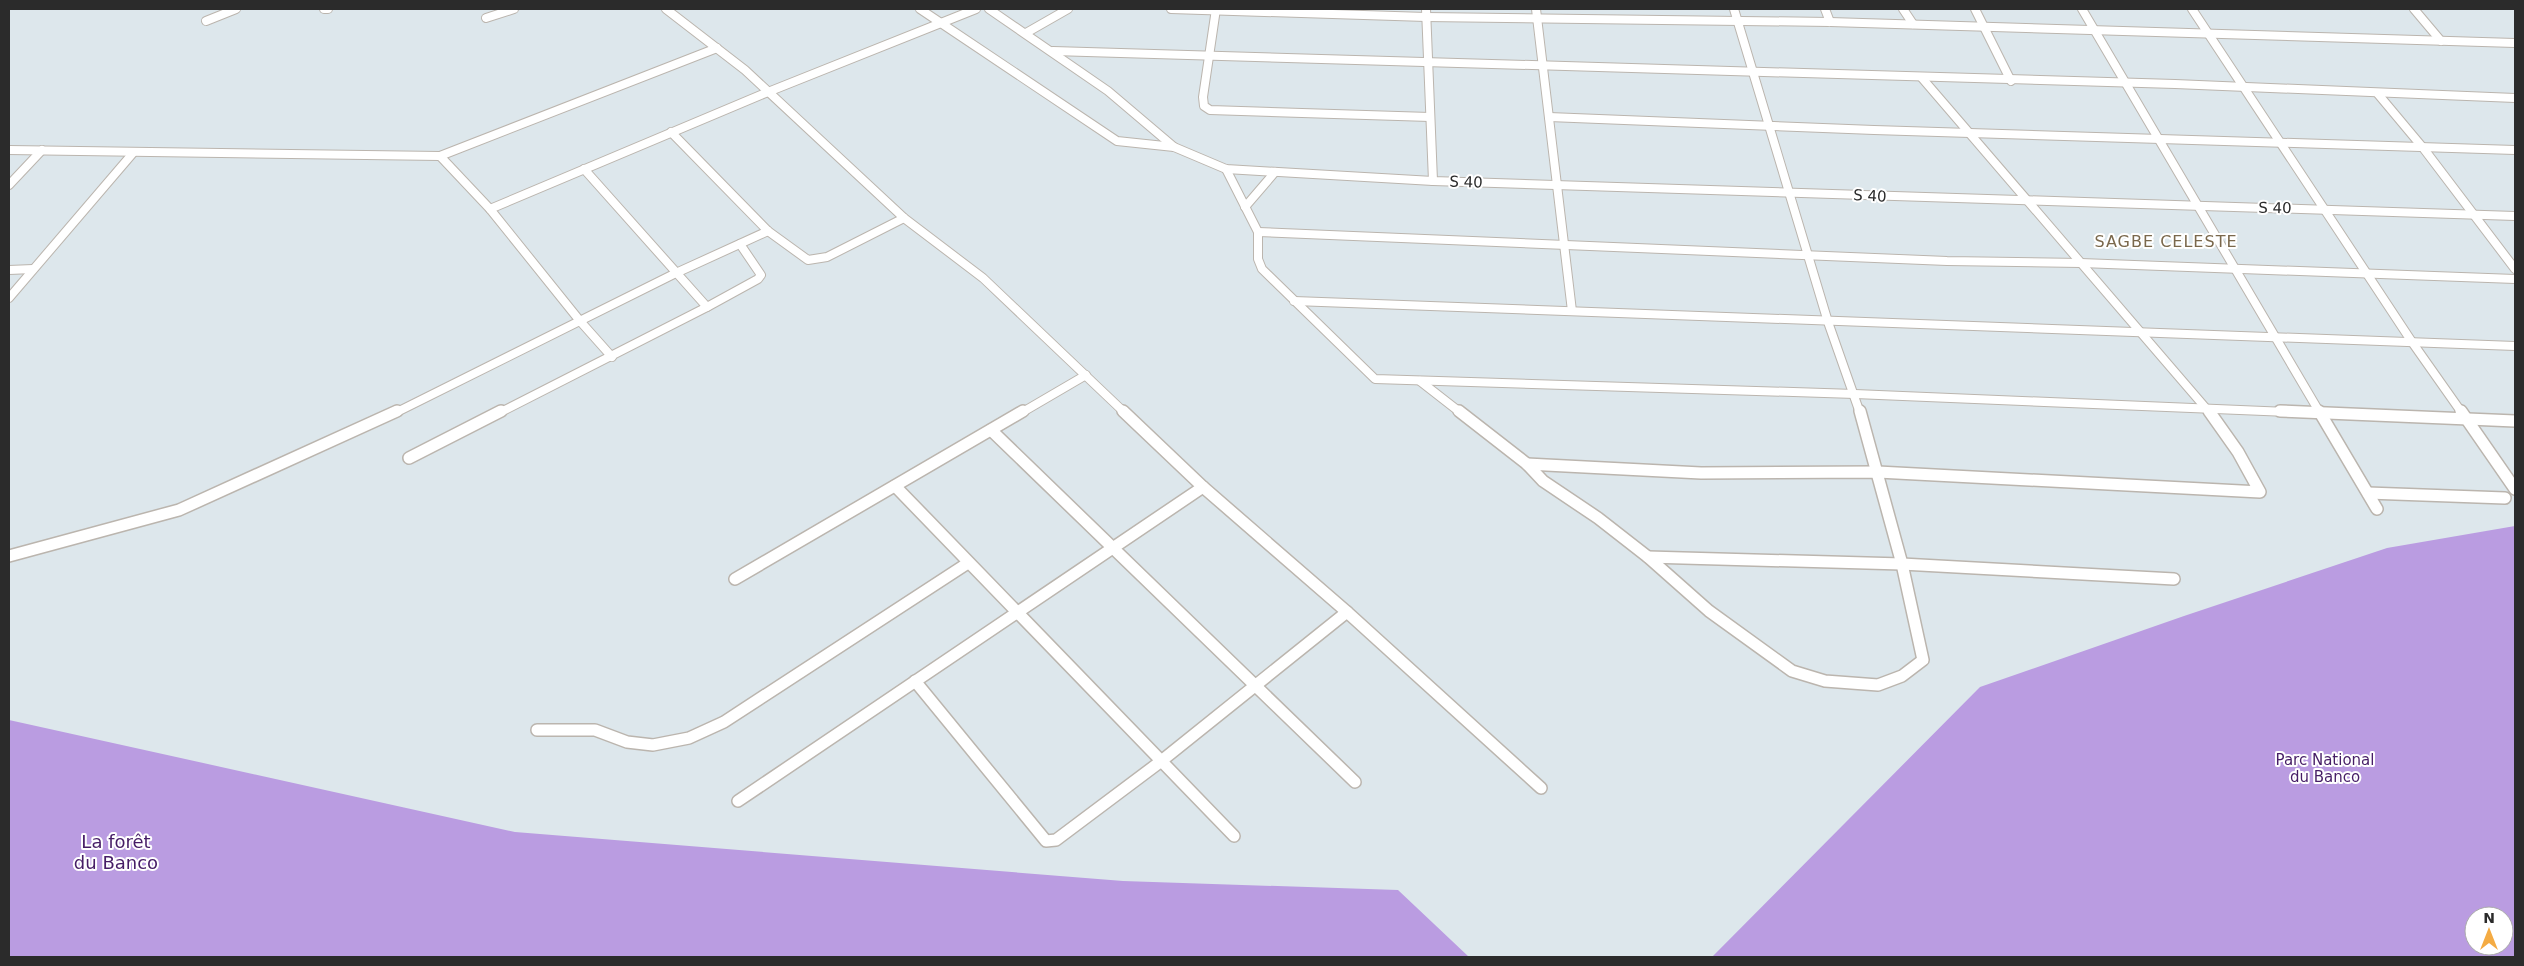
<svg xmlns="http://www.w3.org/2000/svg" width="2524" height="966" viewBox="0 0 2524 966" font-family="'DejaVu Sans',sans-serif">
<style>
.green{fill:#ba9ce1;fill-rule:evenodd}
.lines{fill:none;stroke-linecap:round;stroke-linejoin:round}
.street-far1-casing{stroke:#bbb5ae;stroke-width:10}
.street-casing{stroke:#bbb5ae;stroke-width:14}
.street-far1{stroke:#fff;stroke-width:8}
.street{stroke:#fff;stroke-width:11}
.labels{text-anchor:middle;dominant-baseline:central;stroke-width:4;stroke-linejoin:round;paint-order:stroke}
.street-label{font-size:15px;fill:#2b2b2b;stroke:#fff}
.park-label{font-size:15px;fill:#461d66;stroke:#fff}
.neighbourhood-label{font-size:16px;letter-spacing:1px;fill:#7a684c;stroke:#fff}
.near-park-label{font-size:18px;fill:#461d66;stroke:#fff}
</style>
<rect width="100%" height="100%" fill="#dde7ec"/>
<g class="green">
<path d="M2515,526V957H1712L1980,687L2184,616L2387,548ZM2474,916H2504V946H2474Z"/>
<polygon points="9,720 515,832 1123,881 1398,890 1469,957 9,957"/>
</g>
<g class="lines">
<g class="street-far1-casing">
<g id="street-far1">
<polyline points="324,9 328,9"/>
<polyline points="666,9 745,70 904,218 983,278 1125,413"/>
<polyline points="920,9 1117,141 1174,147 1226,169 1433,181 2515,216"/>
<polyline points="989,9 1108,91 1174,147"/>
<polyline points="1171,9 1426,17 1830,22 2515,43"/>
<polyline points="1216,9 1203,97 1204,106 1210,110 1430,117"/>
<polyline points="1426,9 1433,181"/>
<polyline points="1536,9 1572,311"/>
<polyline points="1734,9 1828,322 1860,413"/>
<polyline points="1825,9 1830,22"/>
<polyline points="1903,9 1913,24"/>
<polyline points="1975,9 2011,81"/>
<polyline points="2082,9 2320,413"/>
<polyline points="2192,9 2412,342 2462,413"/>
<polyline points="2414,9 2441,41"/>
<polyline points="486,18 514,9"/>
<polyline points="206,21 236,9"/>
<polyline points="1026,33 1068,9"/>
<polyline points="1053,51 2175,84 2515,98"/>
<polyline points="1922,78 2210,413"/>
<polyline points="2378,94 2424,149 2515,269"/>
<polyline points="1549,117 1874,130 2515,150"/>
<polyline points="671,132 768,231 808,260 827,257 904,218"/>
<polyline points="9,150 440,156 490,209 580,321 612,357"/>
<polyline points="440,156 717,48"/>
<polyline points="1226,169 1258,232 1258,259 1262,269 1375,379 1855,394 2311,413"/>
<polyline points="9,185 42,150"/>
<polyline points="1245,207 1275,172"/>
<polyline points="490,209 768,92 976,9"/>
<polyline points="1258,232 1947,261 2081,263 2515,279"/>
<polyline points="9,270 33,269"/>
<polyline points="9,298 133,153"/>
<polyline points="1294,301 2515,346"/>
<polyline points="707,307 758,279 761,275 740,244"/>
<polyline points="1420,381 1461,413"/>
<polyline points="395,413 676,273 768,231"/>
<polyline points="499,413 707,307 584,169"/>
<polyline points="1021,413 1086,375"/>
</g>
</g>
<g class="street-casing">
<g id="street">
<polyline points="1123,411 1203,487 1347,612 1541,788"/>
<polyline points="1459,411 1527,464 1543,481 1598,518 1648,557 1709,611 1792,671 1825,681 1878,685 1902,676 1923,660 1902,564 1860,411"/>
<polyline points="2280,411 2515,421"/>
<polyline points="2319,411 2377,509"/>
<polyline points="2461,411 2515,489"/>
<polyline points="991,430 1355,782"/>
<polyline points="409,458 501,411"/>
<polyline points="1527,464 1701,473 1878,472 2260,492 2238,452 2209,411"/>
<polyline points="895,486 1234,836"/>
<polyline points="2368,493 2505,498"/>
<polyline points="9,556 179,510 397,411"/>
<polyline points="1648,557 1902,564 2174,579"/>
<polyline points="735,579 1023,411"/>
<polyline points="915,681 1046,841 1056,840 1160,762 1347,612"/>
<polyline points="537,730 595,730 627,742 653,745 689,738 724,722 968,563"/>
<polyline points="738,801 1203,487"/>
</g>
</g>
<use href="#street-far1" class="street-far1"/>
<use href="#street" class="street"/>
</g>
<g class="labels">
<g class="street-label">
<text transform="translate(1466 182) rotate(2)">S 40</text>
<text transform="translate(1870 196) rotate(3)">S 40</text>
<text transform="translate(2275 208) rotate(1)">S 40</text>
</g>
<g class="park-label">
<text x="2325" y="760">Parc National<tspan x="2325" dy="17">du Banco</tspan></text>
</g>
<g class="neighbourhood-label">
<text x="2166" y="241">SAGBE CELESTE</text>
</g>
<g class="near-park-label">
<text x="116" y="841">La forêt<tspan x="116" dy="21">du Banco</tspan></text>
</g>
</g>
<rect width="2524" height="966" fill="none" stroke="#2b2b2b" stroke-width="20"/>
<g transform="translate(2489 931)"><circle r="24" fill="#ffffff" stroke="#aaaaaa"/>
<path d="M0-4L9 19L0 12L-9 19Z" fill="#f4ab43"/>
<text y="-8" font-size="14" font-weight="bold" text-anchor="middle" fill="#2b2b2b">N</text>
</g>
</svg>
